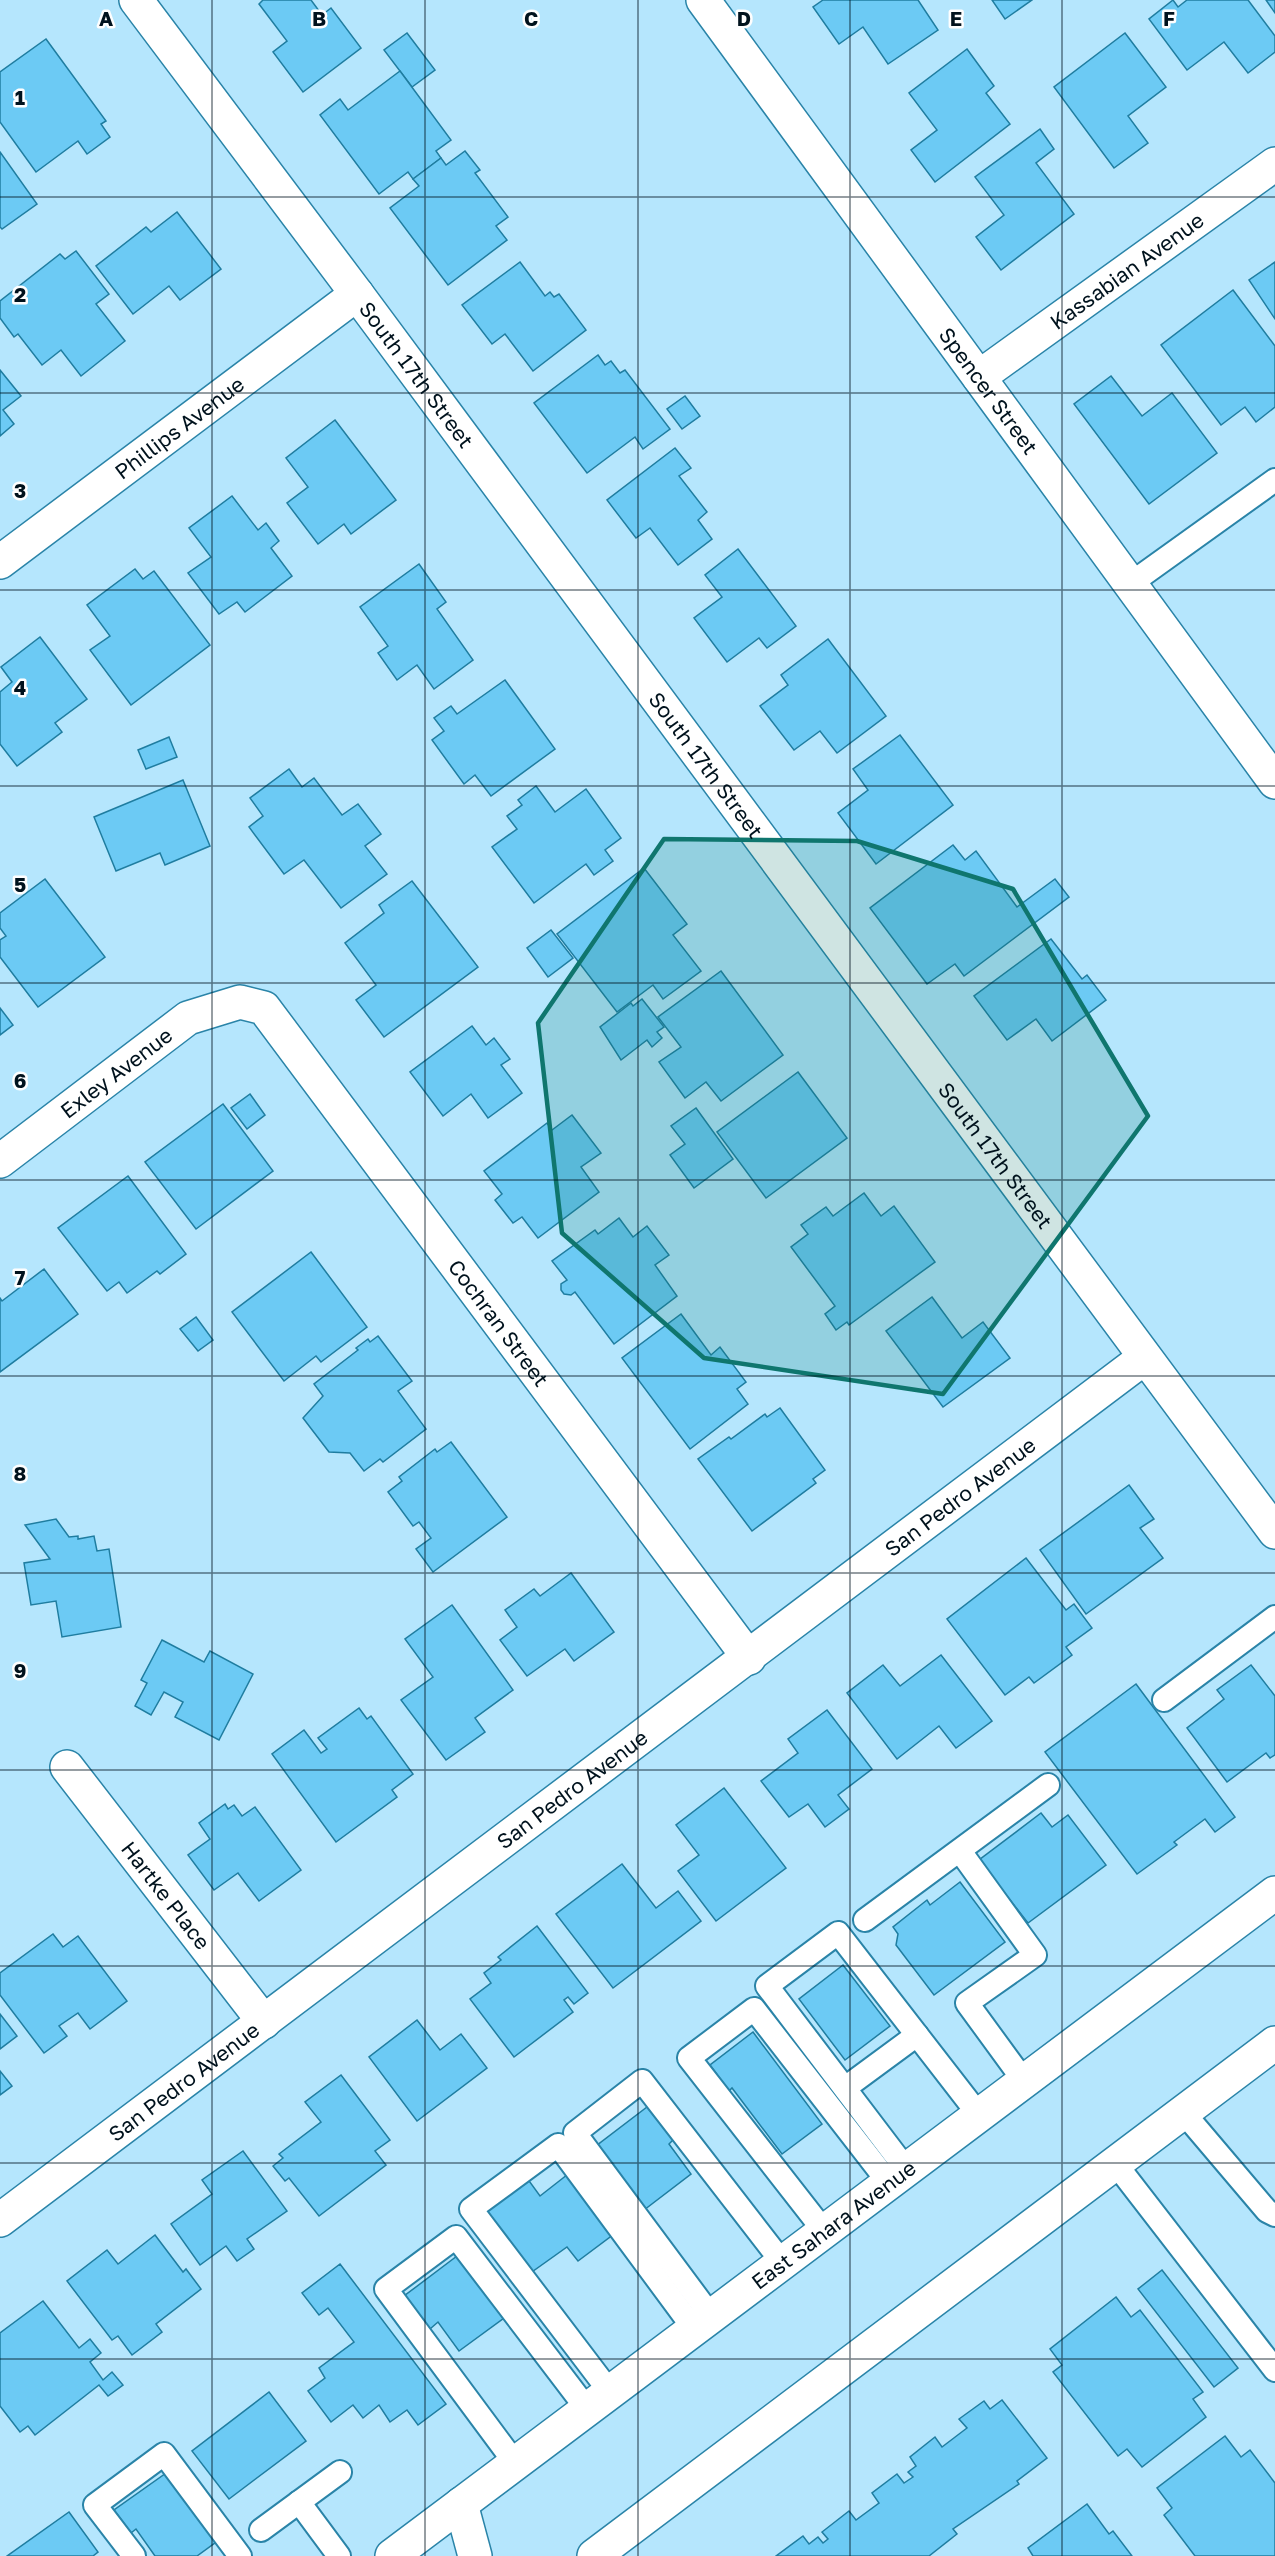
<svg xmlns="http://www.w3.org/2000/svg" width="1275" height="2556" viewBox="0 0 1275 2556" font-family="'Golos Text',sans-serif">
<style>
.building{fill:#6ccaf4;stroke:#1f7da0;stroke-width:1.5}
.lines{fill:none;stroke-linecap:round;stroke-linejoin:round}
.service-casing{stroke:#2a84a8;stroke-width:26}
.minor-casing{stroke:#2a84a8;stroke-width:36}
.primary-casing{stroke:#2a84a8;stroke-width:36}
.service{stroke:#fff;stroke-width:22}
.minor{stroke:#fff;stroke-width:33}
.primary{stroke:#fff;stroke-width:33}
.marked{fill:#0f766e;fill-opacity:0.2;stroke:#0f766e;stroke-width:4.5;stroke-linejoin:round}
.grid{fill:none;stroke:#00121d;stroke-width:1.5;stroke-opacity:0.55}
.labels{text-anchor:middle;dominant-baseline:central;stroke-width:5;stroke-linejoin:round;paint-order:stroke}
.street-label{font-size:21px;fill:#00121d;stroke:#fefefe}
.grid-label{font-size:20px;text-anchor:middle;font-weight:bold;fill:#00121d;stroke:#fefefe;stroke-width:5;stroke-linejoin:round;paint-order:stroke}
</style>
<rect width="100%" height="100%" fill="#b5e6fd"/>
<g class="building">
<polygon points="263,0 311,0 322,15 331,8 361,48 303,92 273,52 287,41 259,4"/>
<polygon points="823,0 918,0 938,30 888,64 863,27 839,44 813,7"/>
<polygon points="992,0 1032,0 1005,19"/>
<polygon points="1173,0 1178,7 1187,0 1248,0 1275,36 1275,52 1248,73 1224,42 1187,70 1149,19"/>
<polygon points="1266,0 1275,0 1275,13"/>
<polygon points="407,33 435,70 412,87 384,50"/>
<polygon points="1125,33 1166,87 1128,116 1148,143 1114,168 1054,87"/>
<polygon points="46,39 106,121 101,124 110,137 87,154 78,141 36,172 0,122 0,72"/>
<polygon points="967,49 994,86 986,93 1010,124 935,182 911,150 937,130 909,93"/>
<polygon points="400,71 451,140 436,151 441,158 413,179 408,172 379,194 320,115 340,99 348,110"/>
<polygon points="1040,129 1054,149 1036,163 1074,214 1001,270 976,237 1004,215 975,177"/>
<polygon points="465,151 480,170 475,173 508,217 496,226 507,240 448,285 390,208 419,186 413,179 441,158 446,165"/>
<polygon points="0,152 37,204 2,229 0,227"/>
<polygon points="177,212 221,269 180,300 169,286 133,314 96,266 146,227 151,232"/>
<polygon points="76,251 109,294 96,304 125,341 81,376 61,350 42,365 18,334 14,337 0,318 0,301 60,254 65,259"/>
<polygon points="520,262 545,296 550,292 554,297 559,294 586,330 533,371 505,334 492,344 462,305"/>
<polygon points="1275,262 1275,319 1249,280"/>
<polygon points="1233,290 1275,346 1275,407 1256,422 1245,407 1221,425 1161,345"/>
<polygon points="598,355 605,365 611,361 620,373 625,370 670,429 643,449 635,437 587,473 534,403"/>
<polygon points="0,370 21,396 3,410 14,424 0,436"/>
<polygon points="1111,376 1142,416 1172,393 1217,453 1149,504 1074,404"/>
<polygon points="685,396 700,416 682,429 667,409"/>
<polygon points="335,420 396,500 351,534 344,524 318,544 287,503 308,487 286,458"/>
<polygon points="675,448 691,468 679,476 707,512 698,520 712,539 678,565 650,528 636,538 607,500"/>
<polygon points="232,496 258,530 266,523 279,541 271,548 292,576 245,612 237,602 219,614 188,573 211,557 189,528"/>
<polygon points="738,549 796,626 767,648 759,638 727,662 694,618 722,597 705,575"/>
<polygon points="419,564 446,602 437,609 473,660 434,689 417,665 397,680 378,653 388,646 360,607"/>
<polygon points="135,569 143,579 154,571 210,645 131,705 90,650 110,636 87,605"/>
<polygon points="40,637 87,699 55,723 62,732 17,766 0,744 0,692 12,682 1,667"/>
<polygon points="828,639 886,716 837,753 820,731 794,750 760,706 788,685 781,675"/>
<polygon points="505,680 555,749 491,796 475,775 464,784 432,740 444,731 434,718 451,706 457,714"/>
<polygon points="900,735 953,805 876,864 838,813 868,790 853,769"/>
<polygon points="169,737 177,757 146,769 138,750"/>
<polygon points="289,769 302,787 314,778 342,815 358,804 381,834 365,846 387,874 341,908 304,860 284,874 249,827 263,816 250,798"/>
<polygon points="183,780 210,846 165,865 160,853 116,871 94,817"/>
<polygon points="536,786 555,812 586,789 621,838 605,850 613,861 594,875 586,864 534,903 492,847 517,829 507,816 522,805 518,800"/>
<polygon points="953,845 965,860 976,851 1017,907 1055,879 1069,897 964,976 955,964 927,984 870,908"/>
<polygon points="644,868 687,924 673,935 701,971 663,999 653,985 617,1012 557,934"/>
<polygon points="45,879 105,957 38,1007 0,957 0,940 6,936 0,928 0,913"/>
<polygon points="412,881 478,967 384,1037 356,1000 376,985 345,943 384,913 379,905"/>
<polygon points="551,930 573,958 548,977 527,948"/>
<polygon points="1051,939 1082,979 1087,975 1106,1000 1052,1041 1036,1019 1007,1040 974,996"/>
<polygon points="721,971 783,1055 721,1101 706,1082 685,1098 659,1062 681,1047 658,1017"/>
<polygon points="642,999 664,1027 657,1032 662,1038 652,1047 647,1040 621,1060 600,1027 631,1003 633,1006"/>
<polygon points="0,1008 13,1025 0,1035"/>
<polygon points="472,1026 486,1045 494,1038 510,1059 501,1065 522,1093 488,1118 471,1094 443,1116 410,1072"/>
<polygon points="798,1072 847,1138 766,1198 717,1132"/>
<polygon points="250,1094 265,1115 247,1129 231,1108"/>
<polygon points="223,1104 273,1171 196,1229 145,1162"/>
<polygon points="696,1108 733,1159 694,1188 670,1155 685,1144 671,1126"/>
<polygon points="572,1115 601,1153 581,1167 599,1192 538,1238 522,1217 513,1223 495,1200 502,1194 484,1171 547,1123 552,1130"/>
<polygon points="128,1176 186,1254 160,1274 157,1271 127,1293 119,1282 107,1291 58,1228"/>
<polygon points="864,1193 881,1216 894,1206 935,1262 849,1325 847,1322 836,1330 825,1314 835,1306 791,1247 808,1234 801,1225 826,1207 833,1216"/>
<polygon points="619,1218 633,1237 647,1226 669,1255 655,1265 677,1296 614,1344 575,1292 571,1295 564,1294 561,1290 561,1284 567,1280 552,1261 595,1230 598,1234"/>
<polygon points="311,1252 367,1327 321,1362 316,1356 284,1381 232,1312"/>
<polygon points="44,1269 78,1314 0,1372 0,1298 2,1301"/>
<polygon points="932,1297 962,1338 983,1322 1010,1358 943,1407 886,1331"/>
<polygon points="681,1314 711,1355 720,1347 746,1382 737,1389 748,1404 690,1449 622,1358"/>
<polygon points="196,1317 213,1340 198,1351 180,1329"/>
<polygon points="378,1336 412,1381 398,1391 426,1429 383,1462 380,1459 364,1471 350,1453 329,1452 303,1418 323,1396 314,1384 358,1350 356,1348 368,1339 370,1342"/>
<polygon points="780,1408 825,1470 813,1479 816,1483 752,1531 698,1459 729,1437 731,1439 765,1414 767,1417"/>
<polygon points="451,1442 507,1517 433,1572 416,1549 431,1538 419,1522 413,1526 388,1492 402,1481 399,1477 435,1449 437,1452"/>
<polygon points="1129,1485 1154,1519 1140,1528 1163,1558 1086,1614 1040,1550"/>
<polygon points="56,1519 69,1537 78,1536 78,1539 94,1536 97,1551 109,1549 121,1627 62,1637 56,1601 31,1605 24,1563 50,1559 25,1525"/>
<polygon points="1026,1558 1066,1610 1074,1604 1092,1628 1066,1647 1072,1655 1034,1683 1029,1677 1005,1695 947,1619"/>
<polygon points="571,1573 614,1632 574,1661 565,1649 527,1676 500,1640 517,1627 505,1610 534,1589 540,1596"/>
<polygon points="452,1605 513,1690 475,1718 485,1732 446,1760 401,1700 433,1677 405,1639"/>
<polygon points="162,1640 204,1662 210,1651 253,1674 219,1740 175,1717 183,1702 164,1692 151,1715 135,1706 147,1683 141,1680"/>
<polygon points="941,1655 992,1721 956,1748 939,1726 897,1759 847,1693 883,1665 900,1686"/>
<polygon points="1251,1665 1275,1696 1275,1755 1270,1758 1266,1753 1227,1782 1187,1728 1224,1699 1217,1690"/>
<polygon points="1136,1684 1235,1817 1215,1832 1205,1819 1174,1842 1177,1845 1137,1874 1045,1752"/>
<polygon points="359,1708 367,1719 371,1716 413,1774 392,1790 397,1797 336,1842 272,1754 304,1730 321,1753 327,1749 318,1738"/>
<polygon points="827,1710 872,1769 838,1795 849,1809 825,1827 808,1804 789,1817 761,1781 798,1753 788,1739"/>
<polygon points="724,1788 786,1868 716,1921 678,1871 699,1855 676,1825"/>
<polygon points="225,1804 228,1809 234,1805 242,1816 255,1807 301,1870 259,1901 238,1873 214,1890 188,1855 210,1839 199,1823"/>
<polygon points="1041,1813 1052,1827 1068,1815 1106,1865 1028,1923 979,1860"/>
<polygon points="622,1864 656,1908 678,1891 701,1921 613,1988 556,1914"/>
<polygon points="960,1882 1005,1942 934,1995 896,1945 898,1934 893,1927 927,1900 930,1905"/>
<polygon points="537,1926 588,1993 574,2004 568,1997 564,2000 573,2012 514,2057 470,1999 491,1983 484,1973 501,1960 498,1957"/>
<polygon points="53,1934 63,1947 78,1936 127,2001 90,2029 78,2013 59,2026 67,2036 44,2053 0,1995 0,1973"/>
<polygon points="843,1965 890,2026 845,2060 799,1999"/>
<polygon points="0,2014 17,2036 0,2049"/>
<polygon points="417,2020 440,2050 461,2034 487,2068 417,2121 369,2057"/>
<polygon points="753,2032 822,2124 782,2154 732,2088 729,2091 710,2065"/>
<polygon points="0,2071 12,2086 0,2095"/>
<polygon points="341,2075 390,2140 375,2151 386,2165 319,2216 289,2178 285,2181 273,2166 283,2158 279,2154 321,2122 305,2102"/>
<polygon points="647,2107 673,2140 669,2144 691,2174 644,2210 596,2146"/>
<polygon points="243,2151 287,2211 247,2239 254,2249 237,2261 226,2246 200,2265 171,2224 212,2194 202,2180"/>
<polygon points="572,2171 618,2231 578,2261 567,2247 529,2274 482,2212 527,2178 540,2196"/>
<polygon points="155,2235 183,2272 186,2269 201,2289 156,2324 162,2332 132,2355 118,2336 112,2340 67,2281 107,2250 118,2264"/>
<polygon points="457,2256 504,2318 459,2351 438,2322 430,2329 404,2296"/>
<polygon points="340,2264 446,2404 418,2425 407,2410 390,2422 379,2405 363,2418 353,2405 331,2422 308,2391 325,2378 319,2368 354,2342 328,2308 319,2315 302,2293"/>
<polygon points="1162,2270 1238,2368 1214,2387 1138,2289"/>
<polygon points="1116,2297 1131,2317 1140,2310 1203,2392 1193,2399 1206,2417 1142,2467 1127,2449 1118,2456 1053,2372 1062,2365 1050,2349"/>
<polygon points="43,2301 79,2348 90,2339 101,2353 90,2362 103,2380 112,2372 123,2385 108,2396 99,2385 35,2435 28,2426 20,2432 0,2406 0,2333"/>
<polygon points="269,2392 306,2441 229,2499 192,2451"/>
<polygon points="1002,2400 1047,2458 1017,2481 1019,2484 953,2529 957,2534 929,2556 776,2556 803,2536 809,2544 818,2537 823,2543 828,2539 822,2532 849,2511 856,2520 879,2503 872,2493 897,2474 904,2483 913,2477 908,2472 916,2466 910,2457 935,2437 942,2447 967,2428 959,2419 984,2401 990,2409"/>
<polygon points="1225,2436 1241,2457 1250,2450 1275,2483 1275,2556 1195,2556 1164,2515 1172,2508 1157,2488"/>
<polygon points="169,2471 219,2540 197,2556 155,2556 136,2529 131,2533 114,2510"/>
<polygon points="1087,2504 1109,2534 1113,2531 1132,2556 1033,2556 1028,2548"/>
<polygon points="69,2512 98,2552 93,2556 7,2556"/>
</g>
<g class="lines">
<g class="service-casing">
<g id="service">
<polyline points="1130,584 1275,480"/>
<polyline points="1164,1700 1275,1617"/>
<polyline points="960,1851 1035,1955 967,2003 1024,2081"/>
<polyline points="865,1920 1048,1785"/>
<polyline points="845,2088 917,2035"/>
<polyline points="1183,2112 1267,2211 1275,2215"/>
<polyline points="1115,2163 1275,2370"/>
<polyline points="906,2169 767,1986 838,1933 979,2115"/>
<polyline points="824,2231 689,2058 754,2009 889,2183"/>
<polyline points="711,2316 575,2133 642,2081 782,2262"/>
<polyline points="610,2392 471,2209 558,2145 694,2329"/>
<polyline points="515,2463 386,2289 456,2237 587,2409"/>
<polyline points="299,2502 339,2556"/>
<polyline points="261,2530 340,2472"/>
<polyline points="134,2556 95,2505 164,2454 240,2556"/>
</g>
</g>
<g class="minor-casing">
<g id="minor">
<path id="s1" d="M136,0L357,294L1275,1532"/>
<path id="s2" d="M703,0L1275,782"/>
<path id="s3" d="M979,377L1275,164"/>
<path id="s4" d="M0,562L357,294"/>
<path id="s5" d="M0,1161L188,1018L240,1002L264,1008L749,1658"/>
<path id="s6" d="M67,1767L264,2022"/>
<path id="s7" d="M0,2220L1144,1358"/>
</g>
</g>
<g class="primary-casing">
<g id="primary">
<polyline points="461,2504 475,2556"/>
<path id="s8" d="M392,2556L1275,1893"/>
<polyline points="594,2556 1275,2043"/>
</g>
</g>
<use href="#service" class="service"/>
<use href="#minor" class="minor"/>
<use href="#primary" class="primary"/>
</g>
<path class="marked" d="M664,839L857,841L1013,889L1148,1116L943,1394L704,1358L562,1233L538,1023Z"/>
<path class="grid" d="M212,0V2556M425,0V2556M638,0V2556M850,0V2556M1062,0V2556M0,197H1275M0,393H1275M0,590H1275M0,786H1275M0,983H1275M0,1180H1275M0,1376H1275M0,1573H1275M0,1770H1275M0,1966H1275M0,2163H1275M0,2359H1275"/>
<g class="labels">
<g class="street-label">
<text stroke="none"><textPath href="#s3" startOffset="182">Kassabian Avenue</textPath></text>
<text stroke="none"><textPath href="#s1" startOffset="468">South 17th Street</textPath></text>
<text stroke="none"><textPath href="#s2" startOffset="484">Spencer Street</textPath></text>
<text stroke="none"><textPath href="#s4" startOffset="224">Phillips Avenue</textPath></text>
<text stroke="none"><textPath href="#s1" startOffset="954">South 17th Street</textPath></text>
<text stroke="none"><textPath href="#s5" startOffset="146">Exley Avenue</textPath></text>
<text stroke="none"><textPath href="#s1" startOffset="1440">South 17th Street</textPath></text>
<text stroke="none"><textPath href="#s5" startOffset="708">Cochran Street</textPath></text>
<text stroke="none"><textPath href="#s7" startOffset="1202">San Pedro Avenue</textPath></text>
<text stroke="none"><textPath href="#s7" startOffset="716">San Pedro Avenue</textPath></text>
<text stroke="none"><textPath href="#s6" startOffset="162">Hartke Place</textPath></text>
<text stroke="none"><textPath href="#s7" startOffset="230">San Pedro Avenue</textPath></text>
<text stroke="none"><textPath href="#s8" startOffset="552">East Sahara Avenue</textPath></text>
</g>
</g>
<g class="grid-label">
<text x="106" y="26">A</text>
<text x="319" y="26">B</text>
<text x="531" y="26">C</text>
<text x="744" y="26">D</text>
<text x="956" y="26">E</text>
<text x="1169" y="26">F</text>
<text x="20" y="105">1</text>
<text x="20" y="302">2</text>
<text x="20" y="498">3</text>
<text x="20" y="695">4</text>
<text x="20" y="892">5</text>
<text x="20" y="1088">6</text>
<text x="20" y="1285">7</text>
<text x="20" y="1481">8</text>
<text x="20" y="1678">9</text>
</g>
</svg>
